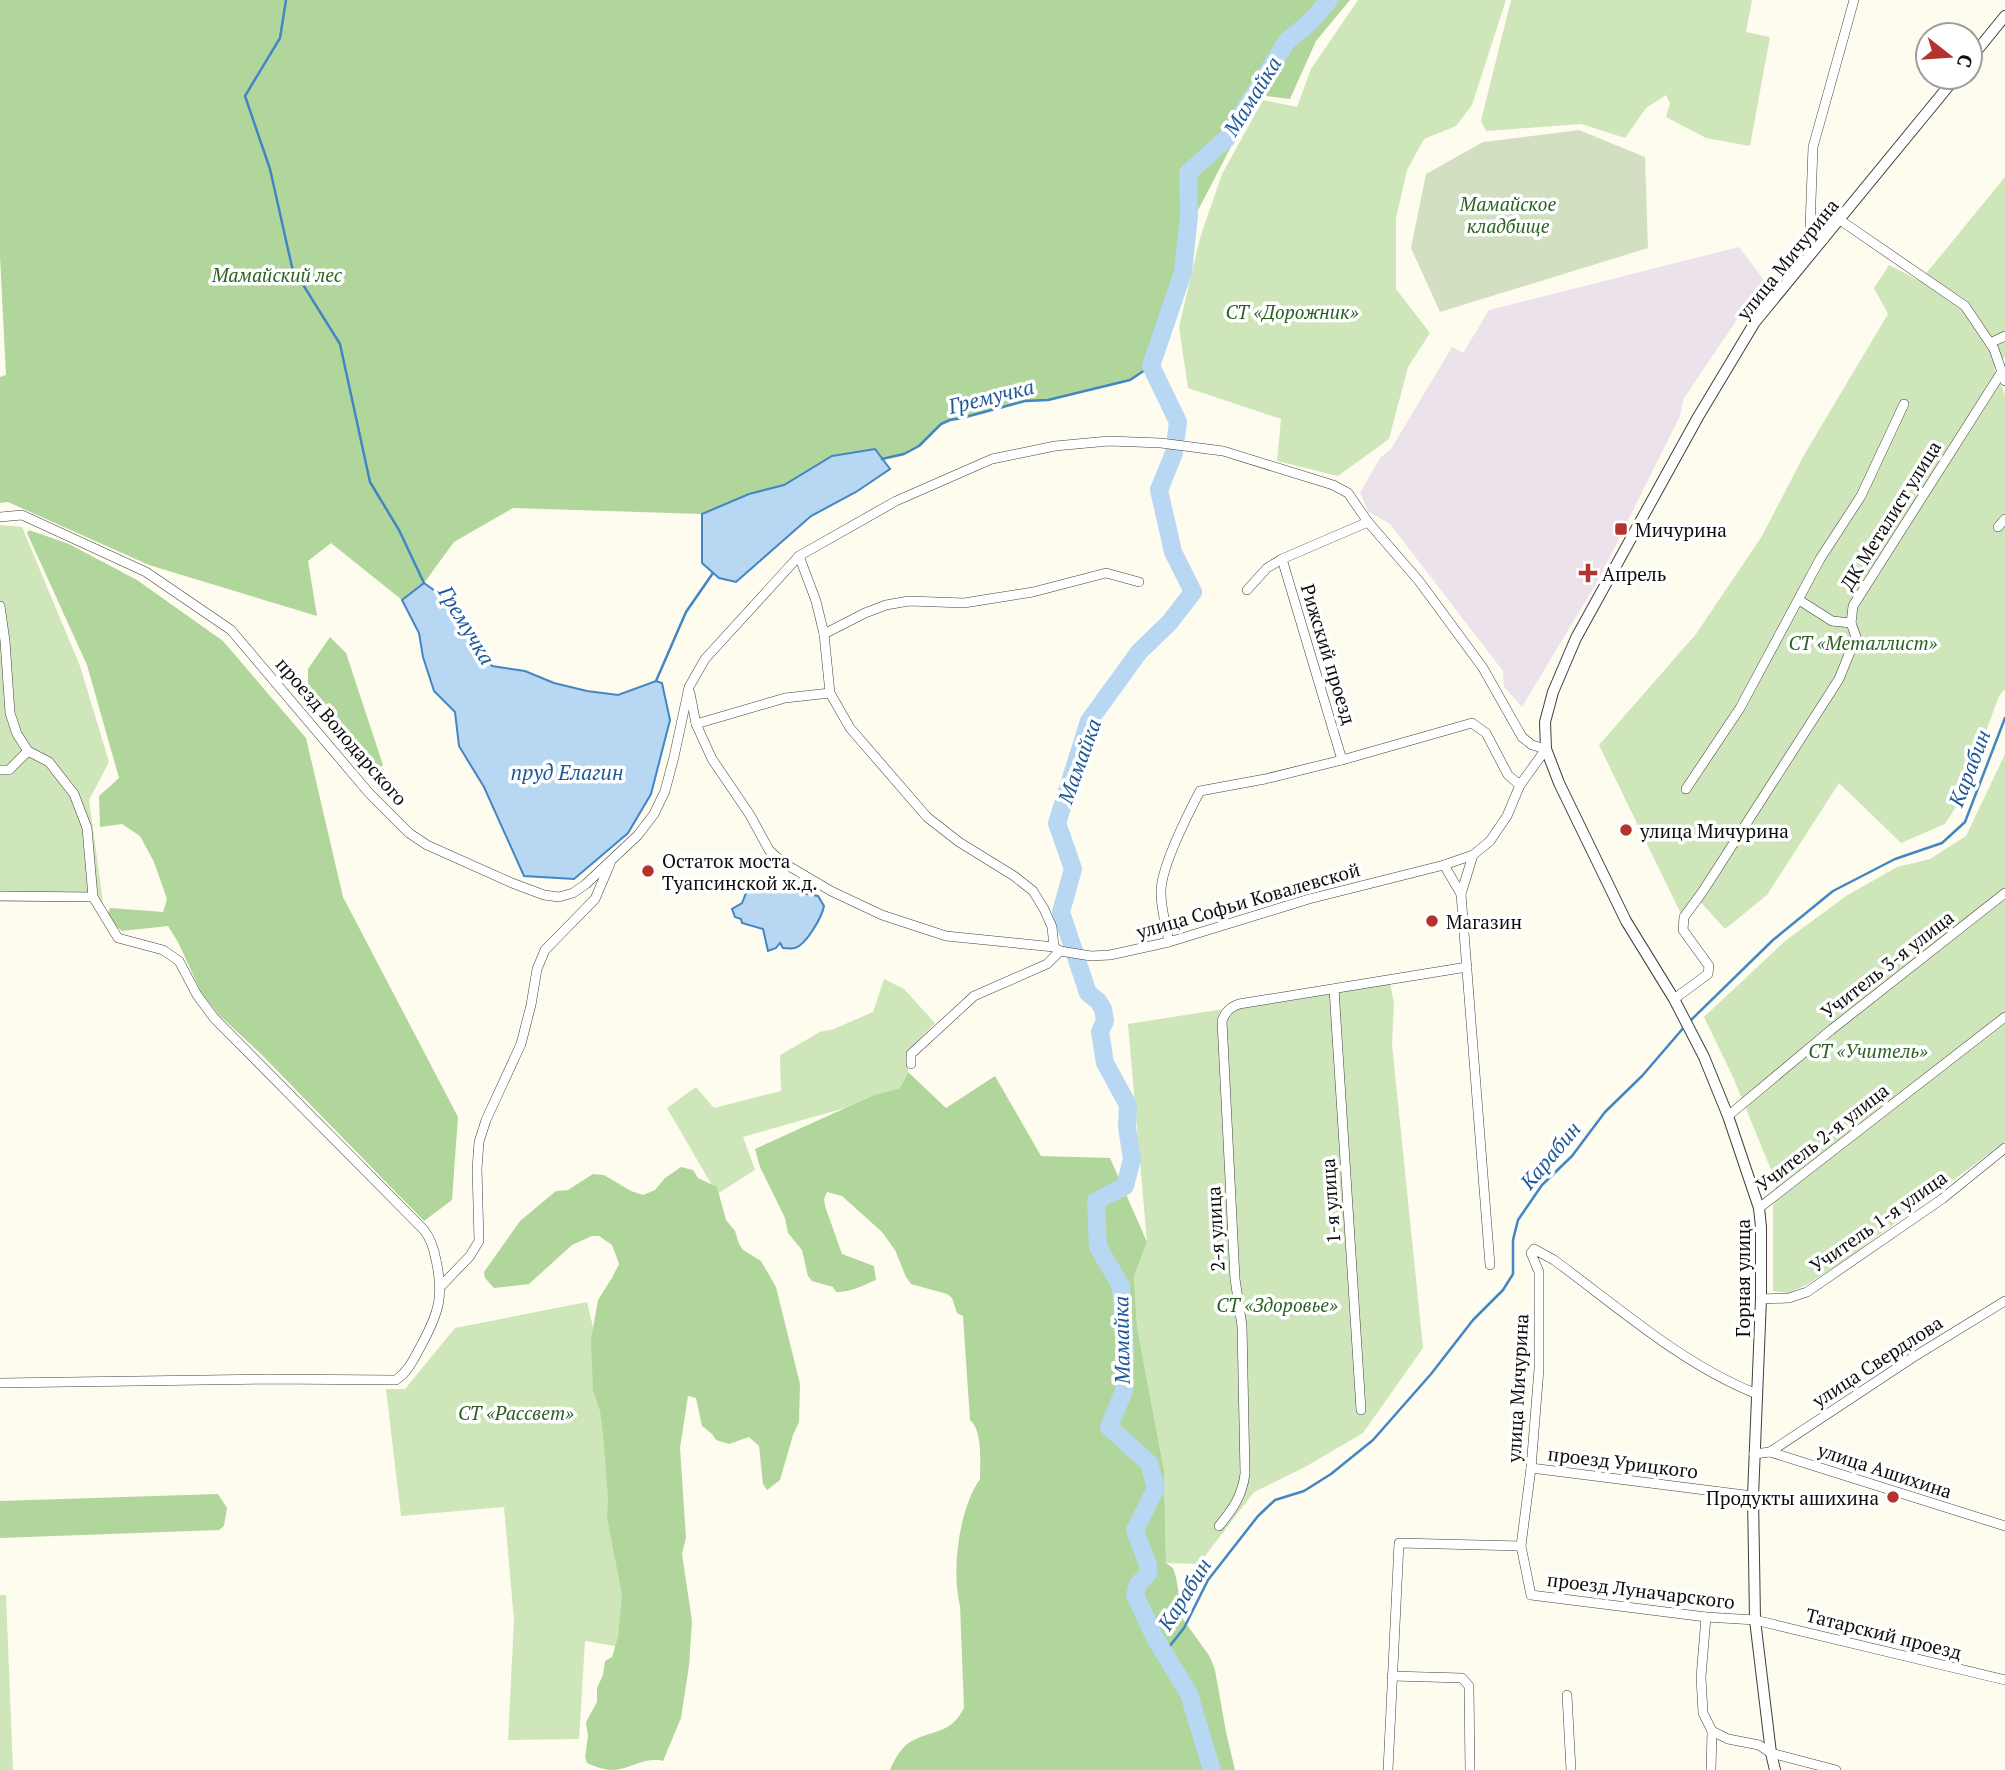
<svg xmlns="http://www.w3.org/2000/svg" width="2005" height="1770" viewBox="0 0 2005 1770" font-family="'PT Serif',serif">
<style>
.industrial{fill:#ebe2eb}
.green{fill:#cee6ba}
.forest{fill:#b1d69b}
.cemetery{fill:#d3dfc1}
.water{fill:#b7d7f2;stroke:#4286c4;stroke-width:2}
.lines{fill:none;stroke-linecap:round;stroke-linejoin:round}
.stream{stroke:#4286c4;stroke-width:2.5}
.river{stroke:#b7d7f2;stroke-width:18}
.minor-casing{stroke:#404040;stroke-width:10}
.tertiary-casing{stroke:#404040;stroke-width:12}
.minor{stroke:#fff;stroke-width:9}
.tertiary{stroke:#fff;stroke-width:10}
.poi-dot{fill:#b4332e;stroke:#fff;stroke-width:2.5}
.labels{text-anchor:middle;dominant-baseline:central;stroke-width:7;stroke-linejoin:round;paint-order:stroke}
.park-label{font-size:19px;font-style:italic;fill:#2a6122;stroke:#fff}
.street-label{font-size:19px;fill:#0d0d0d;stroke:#fff}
.poi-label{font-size:19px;fill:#0d0d0d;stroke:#fff;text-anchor:start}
.water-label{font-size:21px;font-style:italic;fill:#1f5997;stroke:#fff}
</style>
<rect width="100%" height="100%" fill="#fefcef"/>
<polygon class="industrial" points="1739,247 1764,280 1684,398 1680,416 1600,577 1522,707 1504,687 1503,671 1390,524 1368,511 1360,493 1380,458 1391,449 1452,347 1463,353 1489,310"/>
<g class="green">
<polygon points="1358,0 1506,0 1472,105 1456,126 1424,139 1407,170 1396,218 1396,289 1430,333 1408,367 1389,439 1338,476 1277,461 1281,419 1188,388 1179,327 1200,238 1222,174 1263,100 1297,107 1311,69"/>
<polygon points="1511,0 1752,0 1746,32 1770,37 1750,146 1706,138 1666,117 1670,103 1666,95 1646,108 1625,138 1581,124 1486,131 1481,121"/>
<polygon points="2005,177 2005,357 1994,368 2005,395 2005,689 1999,696 1961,799 1945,824 1901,843 1839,783 1767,895 1725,929 1695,896 1681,914 1599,745 1696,634 1762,536 1804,455 1888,314 1874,288 1889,265 1920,281"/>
<polygon points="0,525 22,527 80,666 109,762 89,800 103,902 0,902"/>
<polygon points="2005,754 2005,1142 1853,1254 1808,1284 1789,1293 1773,1291 1773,1207 1776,1182 1733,1077 1704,1017 1785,941 1846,896 1897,867 1930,859 1966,836"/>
<polygon points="884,979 904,989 935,1023 910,1049 908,1072 900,1088 874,1095 845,1108 743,1137 755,1170 717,1194 667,1108 696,1087 714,1108 781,1091 780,1055 820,1032 834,1029 873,1012"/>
<polygon points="1390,983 1394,1003 1392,1044 1423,1348 1363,1433 1305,1467 1254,1492 1199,1564 1166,1563 1164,1470 1137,1327 1134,1276 1147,1242 1128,1024"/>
<polygon points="587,1302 607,1385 633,1649 585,1641 579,1739 508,1740 514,1620 504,1507 401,1516 386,1389 405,1389 455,1328"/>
<polygon points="0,1595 6,1595 13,1770 0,1770"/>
</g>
<g class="forest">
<polygon points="0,0 1350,0 1316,41 1290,99 1258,95 1195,216 1149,367 1130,380 1048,400 1025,401 962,418 950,420 941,424 919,446 903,454 882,459 875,449 832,456 784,485 749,494 702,514 513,508 454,542 424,583 402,600 331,543 308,561 317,616 149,565 8,502 0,503 0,377 6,375 0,257"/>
<polygon points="29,530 69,544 137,580 223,641 306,738 343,897 458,1117 452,1200 424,1221 260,1053 218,1014 201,992 178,942 168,926 122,931 116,926 108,913 110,908 163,912 167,899 154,862 140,836 122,824 100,827 99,796 119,778 87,665 27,533"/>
<polygon points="330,637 346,653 383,765 375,773 308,686 308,669"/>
<path d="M908,1072L946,1108L995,1076L1041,1156L1110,1158L1147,1242L1134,1276L1137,1327L1164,1470L1166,1563L1173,1568L1176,1577L1183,1619L1210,1657L1215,1670L1226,1732L1235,1770H890C894,1760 903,1744 914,1740C936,1729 950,1734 964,1708L960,1606C951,1570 959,1509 980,1479C980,1463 983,1431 970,1420L963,1316L957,1313L952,1298L947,1294L911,1284L906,1277L895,1250L882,1232L842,1196L827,1192L824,1199L825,1206L842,1254L874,1266L876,1280C861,1286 852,1292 836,1292L833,1287L812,1281L808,1276L802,1250L788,1233L785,1218L760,1167L755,1149L874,1095L900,1088Z"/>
<path d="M681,1167L693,1170L698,1178L717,1187L726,1220L735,1231L739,1244L743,1250L761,1261L776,1287L800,1384L799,1422L793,1435L780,1480L767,1490L763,1484L759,1446L749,1437L729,1444L716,1440L712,1434L702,1426L696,1398L688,1396L680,1448L686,1538L682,1554L692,1621L689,1666L681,1718L663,1761C646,1756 631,1769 614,1770C604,1770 596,1767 587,1763L585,1757L588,1736L586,1722L597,1702V1688L603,1675L605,1661L612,1657L618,1637L622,1595L607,1517L608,1497L603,1433L600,1411L593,1390L591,1340L598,1300L612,1278L619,1264L617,1258L612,1245L599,1236H592L572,1245L529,1284L494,1288L485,1278L484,1272L520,1221L556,1191L568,1190L593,1174L604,1175L631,1191L643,1195L655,1190L665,1178Z"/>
<polygon points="218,1494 227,1508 224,1526 219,1530 0,1538 0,1501"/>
</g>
<polygon class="cemetery" points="1579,130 1645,157 1648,248 1440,312 1411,248 1426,174 1483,142"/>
<g class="water">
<polygon points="875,449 890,469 856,492 811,516 736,582 719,578 702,563 702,514 749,494 784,485 832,456"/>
<polygon points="424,583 452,603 463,626 492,666 525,671 554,683 587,691 618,695 656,681 662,683 670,720 651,794 628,833 574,879 524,876 484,787 459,746 455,712 434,691 423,657 419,633 402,600"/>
<path d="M758,885L818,896L824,906C822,917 806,945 795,948C791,949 787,948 783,948L780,943L776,948L768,951L763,929L742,923L741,919L735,917L732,909L742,903L746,893L744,889Z"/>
</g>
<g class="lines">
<g class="stream">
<polyline points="286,0 280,38 245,96 270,169 292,267 340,344 370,482 399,530 424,583"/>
<polyline points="882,459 904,454 919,446 941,424 950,420 962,418 1025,401 1048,400 1130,380 1151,366"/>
<polyline points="656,681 686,612 713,573"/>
<polyline points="1690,1021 1773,940 1833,891 1895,859 1942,843 1965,822 2005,718"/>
<polyline points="1165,1652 1184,1628 1208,1580 1258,1516 1275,1500 1304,1491 1331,1474 1373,1440 1431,1374 1473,1320 1503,1290 1513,1274 1513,1240 1518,1220 1542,1185 1572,1156 1605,1112 1642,1076 1685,1026"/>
</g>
<g class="river">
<polyline points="1176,437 1178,422 1151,366 1183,272 1189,216 1188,173 1227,138 1287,41 1310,22 1329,0"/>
<polyline points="1174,453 1159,490 1173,552 1193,592 1170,622 1139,652 1089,721 1057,823 1073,869 1061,912 1088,993 1098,1001 1103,1009 1105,1021 1100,1032 1105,1063 1128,1105 1127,1127 1132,1159 1125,1186 1096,1201 1098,1247 1121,1286 1125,1351 1125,1388 1109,1427 1149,1463 1156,1488 1135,1530 1148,1565 1148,1574 1138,1584 1135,1595 1155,1638 1189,1694 1212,1770"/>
</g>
<g class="minor-casing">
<g id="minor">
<polyline points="1840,220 1965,306 1994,349 2005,381"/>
<polyline points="1824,239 1810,227 1813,147 1854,0"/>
<polyline points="1990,343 2005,336"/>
<polyline points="0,517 22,515 146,572 231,630 369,793 409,833 427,845 512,883 544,895 559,897 573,893 586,884 638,835 654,814 665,791 674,757 689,687 705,659 799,556 896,501 992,459 1055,446 1109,441 1161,443 1223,451 1333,485 1348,493 1368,522"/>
<polyline points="1998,527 2005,519"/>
<polyline points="799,556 816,601 824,634 830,693 850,728 927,817 959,842 1014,876 1033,891 1044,909 1052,927 1054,947"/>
<polyline points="1282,559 1342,760"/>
<polyline points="1247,590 1267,568 1282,559 1368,522 1419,581 1483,668 1522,737 1532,745 1546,749 1520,785 1507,816 1490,841 1473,855 1461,894 1490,1265"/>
<polyline points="1799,600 1832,621 1851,623"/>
<path d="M0,606L5,641L10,713L17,734L28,751L49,762L74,794L87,828L93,897L118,938L163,950L179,961L197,995L214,1018L424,1230C431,1239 434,1249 436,1260C444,1296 439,1312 422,1344C414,1358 409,1371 396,1380L266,1379L0,1383"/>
<polyline points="824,634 865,613 886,605 909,601 964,603 1033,592 1106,573 1139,582"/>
<polyline points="690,693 696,724 712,759 750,815 769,850 782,862 831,891 882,915 946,936 1054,947 1060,951"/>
<polyline points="696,724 785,698 830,693"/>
<polyline points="0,770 9,770 28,751"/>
<polyline points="1686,789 1740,708 1820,559 1861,496 1904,404"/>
<polyline points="1444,865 1461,894"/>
<polyline points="0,896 93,897"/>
<path d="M1169,942C1166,926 1161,909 1161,893C1160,868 1188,814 1200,791L1265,779L1342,760L1472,723L1486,733L1508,775L1520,785"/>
<polyline points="1334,989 1361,1410"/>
<polyline points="1674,999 1708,974 1709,966 1683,930 1684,917 1703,891 1839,679 1856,637 1851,623 1853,606 2001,373"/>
<polyline points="911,1064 911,1054 974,996 1047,964 1060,951 1091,956 1110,955 1169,942 1309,899 1444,865 1473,855"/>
<polyline points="1728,1116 1831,1030 2005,893"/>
<polyline points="1759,1208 2005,1017"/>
<polyline points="442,1285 470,1256 479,1241 477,1169 479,1142 486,1120 521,1044 531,1005 537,969 545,950 595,899 610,864"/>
<polyline points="1761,1299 1789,1298 1807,1292 1942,1199 2005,1148"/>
<path d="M1757,1394C1683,1365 1618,1307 1554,1260L1534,1249L1531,1253L1539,1272V1369L1531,1468L1521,1546L1531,1595L1706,1617L1755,1620L2005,1680"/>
<polyline points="1770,1452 1912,1358 2005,1301"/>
<polyline points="1754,1454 1770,1452 2005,1526"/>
<polyline points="1531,1468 1753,1496"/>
<path d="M1219,1526C1233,1509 1242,1496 1245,1474L1242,1326L1235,1279L1222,1021C1226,1011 1229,1008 1239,1004L1467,967"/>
<polyline points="1706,1617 1701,1677 1703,1713 1712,1731 1711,1770"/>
<polyline points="1392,1676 1462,1678 1469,1686 1470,1770"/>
<polyline points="1567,1695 1571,1770"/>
<polyline points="1712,1731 1728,1739 1759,1745 1771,1753 1836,1770"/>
<polyline points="1388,1770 1399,1543 1521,1546"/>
</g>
</g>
<g class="tertiary-casing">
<g id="tertiary">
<polyline points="1970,59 2005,16"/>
<polyline points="1775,1770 1771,1753 1755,1620 1753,1496 1761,1299 1761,1227 1759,1208 1728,1116 1704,1057 1674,999 1626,921 1559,783 1546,749 1545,722 1553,692 1576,638 1698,417 1755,322 1956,77"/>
</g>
</g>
<use href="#minor" class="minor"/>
<use href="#tertiary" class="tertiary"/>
</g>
<g class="poi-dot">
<rect x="1614" y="522" width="14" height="14" rx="3.5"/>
<path d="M1584.5 562.5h7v7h7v7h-7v7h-7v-7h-7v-7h7z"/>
<circle cx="1626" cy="830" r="7"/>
<circle cx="648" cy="871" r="7"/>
<circle cx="1432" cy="921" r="7"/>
<circle cx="1893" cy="1497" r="7"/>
</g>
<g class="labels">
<g class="park-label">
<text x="1508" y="203">Мамайское<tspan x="1508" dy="22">кладбище</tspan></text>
<text x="277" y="274">Мамайский лес</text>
<text x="1292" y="311">СТ «Дорожник»</text>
<text x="1863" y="642">СТ «Металлист»</text>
<text x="1868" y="1050">СТ «Учитель»</text>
<text x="1277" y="1304">СТ «Здоровье»</text>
<text x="516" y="1412">СТ «Рассвет»</text>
</g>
<g class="street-label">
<text transform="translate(1787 259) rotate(-51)">улица Мичурина</text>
<text transform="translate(1890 515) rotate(-58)">ДК Металист улица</text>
<text transform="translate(1329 654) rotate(73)">Рижский проезд</text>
<text transform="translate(342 731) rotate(49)">проезд Володарского</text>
<text transform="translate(1248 900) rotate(-16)">улица Софьи Ковалевской</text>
<text transform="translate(1887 964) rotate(-38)">Учитель 3-я улица</text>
<text transform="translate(1822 1137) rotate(-38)">Учитель 2-я улица</text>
<text transform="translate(1330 1201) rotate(-94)">1-я улица</text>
<text transform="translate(1878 1221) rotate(-35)">Учитель 1-я улица</text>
<text transform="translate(1215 1229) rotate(-93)">2-я улица</text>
<text transform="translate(1742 1278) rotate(-90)">Горная улица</text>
<text transform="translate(1877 1361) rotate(-33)">улица Свердлова</text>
<text transform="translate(1517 1388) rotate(-87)">улица Мичурина</text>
<text transform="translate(1623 1462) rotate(7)">проезд Урицкого</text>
<text transform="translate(1885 1470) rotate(18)">улица Ашихина</text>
<text transform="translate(1641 1590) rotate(7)">проезд Луначарского</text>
<text transform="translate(1884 1633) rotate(14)">Татарский проезд</text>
</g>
<g class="poi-label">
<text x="1635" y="529">Мичурина</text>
<text x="1602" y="573">Апрель</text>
<text x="1640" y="830">улица Мичурина</text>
<text x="662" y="860">Остаток моста<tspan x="662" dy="22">Туапсинской ж.д.</tspan></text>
<text x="1446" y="921">Магазин</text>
<text x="1879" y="1497" text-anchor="end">Продукты ашихина</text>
</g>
<g class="water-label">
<text transform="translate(1252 96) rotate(-58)">Мамайка</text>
<text transform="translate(991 396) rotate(-14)">Гремучка</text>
<text transform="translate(467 625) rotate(59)">Гремучка</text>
<text transform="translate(1079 761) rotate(-70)">Мамайка</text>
<text transform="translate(1969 768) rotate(-69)">Карабин</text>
<text x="567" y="772">пруд Елагин</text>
<text transform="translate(1550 1155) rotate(-50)">Карабин</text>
<text transform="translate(1121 1340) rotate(-91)">Мамайка</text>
<text transform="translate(1184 1594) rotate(-58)">Карабин</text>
</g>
</g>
<g transform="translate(1949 56) rotate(107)"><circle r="33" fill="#ffffff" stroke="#9e9e9e" stroke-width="2"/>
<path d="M0-5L12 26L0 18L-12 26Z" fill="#b4332e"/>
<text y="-10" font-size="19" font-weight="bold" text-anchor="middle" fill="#0d0d0d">С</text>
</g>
</svg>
